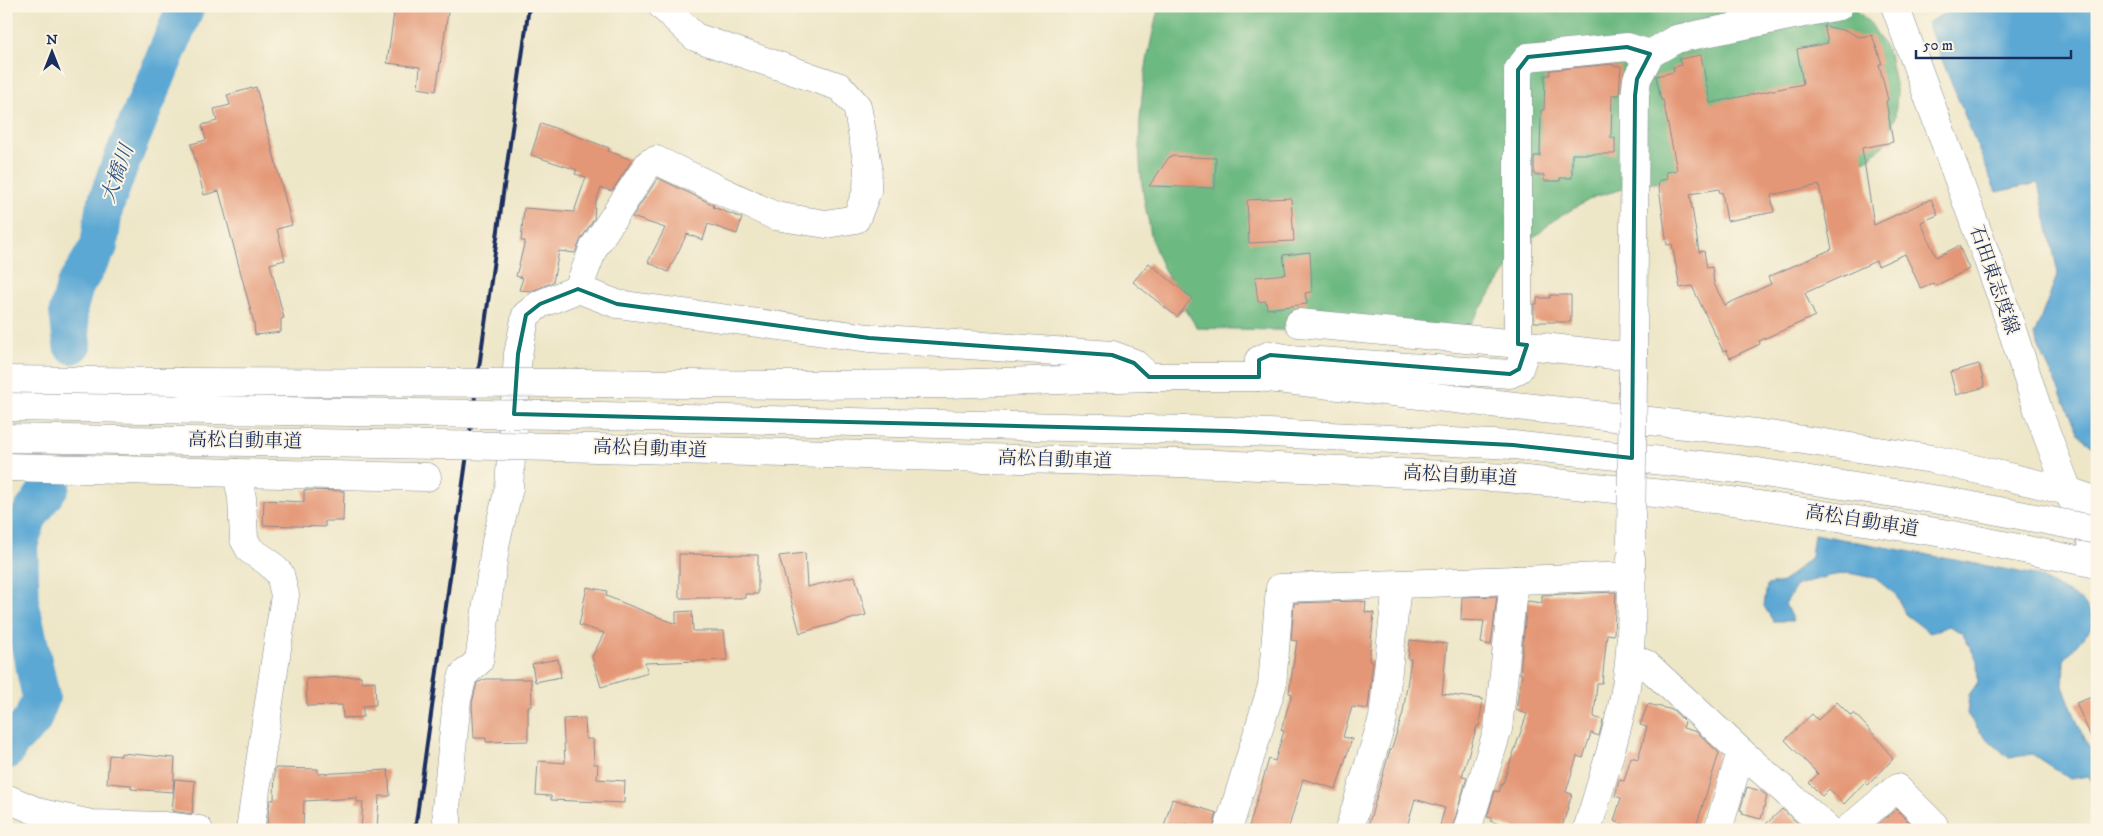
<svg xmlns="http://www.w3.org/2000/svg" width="2103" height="836" viewBox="0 0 2103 836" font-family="'IM FELL DW Pica','Noto Serif JP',serif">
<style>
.forest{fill:#6db982;stroke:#447470}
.water{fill:#5ba8d4;stroke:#3b6c99}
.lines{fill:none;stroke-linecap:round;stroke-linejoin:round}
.river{stroke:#5ba8d4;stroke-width:38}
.building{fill:#e49776;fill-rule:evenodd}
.minor-casing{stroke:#848a92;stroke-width:29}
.major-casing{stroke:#848a92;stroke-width:29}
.highway-casing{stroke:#848a92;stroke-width:29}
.minor{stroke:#fff;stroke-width:28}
.major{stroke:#fff;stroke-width:28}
.highway{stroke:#fff;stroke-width:28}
.rail{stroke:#1b2f5e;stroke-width:4}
.minor-bridge-casing{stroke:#848a92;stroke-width:29;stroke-linecap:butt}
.highway-bridge-casing{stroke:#848a92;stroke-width:29;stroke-linecap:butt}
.minor-bridge{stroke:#fff;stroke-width:28}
.highway-bridge{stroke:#fff;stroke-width:28}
.marked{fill:none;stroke:#0f766e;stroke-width:4;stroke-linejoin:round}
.labels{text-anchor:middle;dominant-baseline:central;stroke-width:4;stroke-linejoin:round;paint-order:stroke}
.street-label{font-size:19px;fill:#1b2f5e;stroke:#fcf5e5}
.water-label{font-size:20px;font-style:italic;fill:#315987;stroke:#fcf5e5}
</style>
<rect width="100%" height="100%" fill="#fcf5e5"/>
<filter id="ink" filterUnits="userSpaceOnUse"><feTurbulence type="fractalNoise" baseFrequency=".02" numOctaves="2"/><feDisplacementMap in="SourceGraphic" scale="10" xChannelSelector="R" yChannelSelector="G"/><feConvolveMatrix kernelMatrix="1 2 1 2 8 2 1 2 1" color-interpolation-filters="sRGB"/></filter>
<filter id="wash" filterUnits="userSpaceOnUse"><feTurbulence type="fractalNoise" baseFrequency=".0096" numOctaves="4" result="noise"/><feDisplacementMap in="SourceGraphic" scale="20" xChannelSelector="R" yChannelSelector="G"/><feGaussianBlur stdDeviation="1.12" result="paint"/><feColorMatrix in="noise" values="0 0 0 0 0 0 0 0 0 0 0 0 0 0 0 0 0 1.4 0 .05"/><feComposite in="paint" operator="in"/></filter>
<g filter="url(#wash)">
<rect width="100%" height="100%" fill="#ede6c7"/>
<path class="forest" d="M1159,6H1853L1871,24L1889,54L1897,94L1895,117L1885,144L1867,160L1835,170L1770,173L1642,184L1594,197L1554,220L1520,250L1463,335L1197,328C1181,302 1163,272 1153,243C1150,233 1149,221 1146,210C1132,139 1142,75 1159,6Z"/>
<g class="water">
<polygon points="1958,6 2097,6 2097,449 2080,436 2034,336 2058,273 2038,183 1996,192 1927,23"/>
<polygon points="1814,534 2036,575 2082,601 2097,621 2064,660 2063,686 2084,739 2097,757 2097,792 2089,776 2070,779 2032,754 2009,758 1981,733 1967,714 1969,695 1978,682 1977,660 1962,633 1949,626 1930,633 1905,614 1896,595 1875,578 1848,573 1828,576 1797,585 1785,604 1793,621 1773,621 1764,606 1767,585 1783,582 1811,557"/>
</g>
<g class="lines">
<g class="river">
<polyline points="72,345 68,311 75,286 99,246 104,209 117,172 186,6"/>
<polyline points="6,751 12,740 32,721 41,697 21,606 19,545 28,518 51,485"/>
</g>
</g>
<g id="blocks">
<g class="building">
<polygon points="395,6 449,6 436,91 418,88 420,67 387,63"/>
<path d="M1824,26L1847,31L1859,37L1872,35L1882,64H1879L1888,100L1886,101L1893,142L1862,148L1874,225L1931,199L1938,215L1921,222L1936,257L1959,246L1969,269L1935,286L1933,283L1921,289L1905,254L1878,266L1876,261L1805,293L1815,316L1759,341L1760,344L1730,358L1726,350L1723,351L1692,286L1680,288L1672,244L1667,245L1658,181L1667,179L1666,172L1677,170L1663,100H1661L1656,76L1674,72L1673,67L1681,65L1679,59L1701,55L1710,103L1803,84L1797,49L1828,43ZM1819,185L1832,249L1768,277L1771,284L1725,305L1714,284L1712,267L1707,268L1704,251L1699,252L1690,194L1719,189L1720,193L1722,192L1727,221L1774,212L1771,195Z"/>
<polygon points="1613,64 1613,66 1621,66 1619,95 1612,95 1611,138 1615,138 1615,154 1572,154 1572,178 1560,178 1560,181 1544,181 1544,175 1534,175 1534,156 1540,156 1541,110 1544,110 1545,75 1550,75 1550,70"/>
<polygon points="256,87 292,225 277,229 285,260 270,264 284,318 281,319 281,332 255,335 254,323 219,191 204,195 191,144 206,140 202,125 217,121 214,109 230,105 227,95"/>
<polygon points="541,123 609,148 608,151 632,160 612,191 601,188 595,204 594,219 581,239 575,253 559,251 553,282 532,291 519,290 523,278 516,276 525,241 521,241 524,208 574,212 586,177 575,174 577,170 531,155"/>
<polygon points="1170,156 1216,158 1215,188 1149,186"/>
<polygon points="658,178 714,205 713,207 742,218 737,234 708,224 703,240 687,234 668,272 648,262 665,228 632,217"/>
<polygon points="1291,198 1294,241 1249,243 1247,200"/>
<polygon points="1310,252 1312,292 1305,293 1307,304 1267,309 1266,301 1258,302 1255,277 1286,274 1283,255"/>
<polygon points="1149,263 1192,298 1177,317 1133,282"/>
<polygon points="1550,295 1571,295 1571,322 1534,322 1534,304 1537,304 1537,298 1550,298"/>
<polygon points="1979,364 1985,387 1956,395 1950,372"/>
<polygon points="304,490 344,491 343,521 325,521 325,527 263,525 264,500 304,502"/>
<polygon points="805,553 807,587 855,576 866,615 800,633 779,556"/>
<polygon points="679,554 758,555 758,594 745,594 745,598 679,598"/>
<polygon points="587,587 607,591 606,596 676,624 676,612 692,611 693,631 724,631 727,660 645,663 648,673 601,687 592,657 604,633 579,625"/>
<polygon points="1616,592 1614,635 1607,634 1602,683 1597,683 1594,717 1603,720 1599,736 1591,733 1583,758 1577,756 1566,792 1572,794 1562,827 1554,825 1552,830 1519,830 1490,821 1492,818 1487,817 1495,791 1499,792 1502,783 1503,783 1527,714 1516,710 1522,674 1520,674 1527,601 1542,603 1542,595"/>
<polygon points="1497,596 1491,645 1481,643 1484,621 1461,620 1462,597"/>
<polygon points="1358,601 1366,602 1365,612 1374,613 1369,661 1373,661 1368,709 1352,707 1343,737 1352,739 1336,789 1303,779 1288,830 1248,830 1269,759 1275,761 1284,731 1281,730 1292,694 1289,693 1297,641 1291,640 1294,603"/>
<polygon points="1410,640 1447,644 1442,694 1483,699 1479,726 1477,726 1462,776 1467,777 1452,829 1440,825 1445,808 1415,799 1406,830 1367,830 1390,750 1391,751 1403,713 1411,659 1408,659"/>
<polygon points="558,659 561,677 535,682 532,664"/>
<polygon points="361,676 361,682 375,681 376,705 363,706 363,717 343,718 342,705 307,706 306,679"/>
<polygon points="486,679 531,679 532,706 528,706 528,741 486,742 486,738 474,738 472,703 477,683"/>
<polygon points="2097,695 2097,750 2076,703"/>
<polygon points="1837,702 1851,716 1854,713 1880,741 1893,759 1868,785 1865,782 1844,804 1829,789 1822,796 1809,783 1818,774 1785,740 1812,714 1818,720"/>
<polygon points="1648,704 1673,710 1685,722 1683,728 1697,732 1719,753 1695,830 1640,830 1614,821 1621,798 1615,796 1619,780 1624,781 1631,757 1638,759 1647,727 1640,725"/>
<polygon points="585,718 586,739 593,739 594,764 598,764 597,779 625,781 624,803 551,800 551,796 536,795 538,761 565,763 563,719"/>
<polygon points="121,753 175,758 173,792 131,789 131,785 107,783 109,755 121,756"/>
<polygon points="275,768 318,769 318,774 388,770 390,796 379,796 377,830 361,830 363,802 357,802 357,798 304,801 303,827 267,825 270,800 274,800"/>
<polygon points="175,779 195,781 192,814 172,811"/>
<polygon points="1747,787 1761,791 1767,796 1761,819 1742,814 1743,811 1740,810"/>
<polygon points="1172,799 1217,813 1213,830 1203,830 1186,824 1184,830 1172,830 1164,827"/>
<polygon points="1782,809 1803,828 1803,830 1786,830 1765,825"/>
<polygon points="1896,809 1913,826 1909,830 1872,830"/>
</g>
</g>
</g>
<g filter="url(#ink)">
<use href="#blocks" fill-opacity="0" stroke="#848a92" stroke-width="1"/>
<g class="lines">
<g class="minor-casing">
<g id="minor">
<polyline points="578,289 594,247 649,163 656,160 775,216 826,224 856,219 867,191 868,165 857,106 840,87 695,37 662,6"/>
<polyline points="1299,323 1518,344 1613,355 1633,354"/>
<polyline points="1518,344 1518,70 1528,57 1627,47 1650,54"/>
<polyline points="1633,376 1635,96 1637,79 1650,54 1676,39 1839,6"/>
<polyline points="1259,377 1259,360 1270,355 1290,359 1510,374 1519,369 1527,345"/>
<polyline points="6,380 180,382"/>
<polyline points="580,383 794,385 948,384 1149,377 1259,377 1756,433 1932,459 2068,491 2097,501"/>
<polyline points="6,467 237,473 242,498 244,539 250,550 268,562 280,574 285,595 250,830"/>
<polyline points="237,473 427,477"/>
<polyline points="1630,657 1646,664 1741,752 1829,830"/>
<polyline points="6,798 41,813 91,824 164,826 199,830"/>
<polyline points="448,830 446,808 457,700 463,675 479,661 496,541 509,488 518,354 526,315 540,304 578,289 617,304 869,338 1112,355 1134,363 1149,377"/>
<polyline points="1228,830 1272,686 1280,588 1632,576"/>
<polyline points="1349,830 1383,718 1397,585"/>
<polyline points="1467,830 1498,729 1514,580"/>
<path d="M1587,830C1600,787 1614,745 1623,702C1633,655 1632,605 1631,558"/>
<polyline points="1718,830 1741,752"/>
<polyline points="1847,830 1897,788 1934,825 1935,830"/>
</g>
</g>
<g class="major-casing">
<polyline id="major" points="1895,6 2001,296 2040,416 2068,491 2097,552"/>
</g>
<g class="highway-casing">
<g id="highway">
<polyline points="559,415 1229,431 1513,445 1738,469"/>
<polyline points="557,447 1217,464 1507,478 1732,501 1943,533 2097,564"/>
</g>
</g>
<use href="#minor" class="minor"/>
<use href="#major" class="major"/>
<use href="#highway" class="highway"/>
<polyline class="rail" points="415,830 529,6"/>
<g class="minor-bridge-casing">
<g id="minor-bridge">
<polyline points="180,382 580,383"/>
<polyline points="1631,544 1633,376"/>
</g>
</g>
<g class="highway-bridge-casing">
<g id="highway-bridge">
<polyline points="6,407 559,415"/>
<polyline points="6,438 557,447"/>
<polyline points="1738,469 1952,502 2097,530"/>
</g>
</g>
<use href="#minor-bridge" class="minor-bridge"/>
<use href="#highway-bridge" class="highway-bridge"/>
</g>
</g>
<path class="marked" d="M1627,47L1650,54L1637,79L1635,96L1632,458L1513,445L1229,431L514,414L518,354L526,315L540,304L578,289L617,304L869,338L1112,355L1134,363L1149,377H1259V360L1270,355L1510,374L1519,369L1527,345L1518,344V70L1528,57Z"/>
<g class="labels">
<g class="street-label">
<text transform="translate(1994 280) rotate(71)">石田東志度線</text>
<text transform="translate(245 441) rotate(1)">高松自動車道</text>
<text transform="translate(650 449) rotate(2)">高松自動車道</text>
<text transform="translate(1055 460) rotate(2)">高松自動車道</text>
<text transform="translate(1460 476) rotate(3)">高松自動車道</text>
<text transform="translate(1862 521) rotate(9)">高松自動車道</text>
</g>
<g class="water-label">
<text transform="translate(118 174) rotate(-70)">大橋川</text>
</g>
</g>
<rect width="2103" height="836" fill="none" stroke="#fcf5e5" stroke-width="25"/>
<g transform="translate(52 52)" stroke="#fcf5e5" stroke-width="4" paint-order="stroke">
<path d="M0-4L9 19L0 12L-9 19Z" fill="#1b2f5e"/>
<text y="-8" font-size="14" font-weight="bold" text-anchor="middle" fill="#1b2f5e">N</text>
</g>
<path d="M1916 50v8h155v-8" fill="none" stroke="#1b2f5e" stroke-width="2.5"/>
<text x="1923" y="50" font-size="15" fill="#1b2f5e" stroke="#fcf5e5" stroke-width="4" paint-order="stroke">50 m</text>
</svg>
